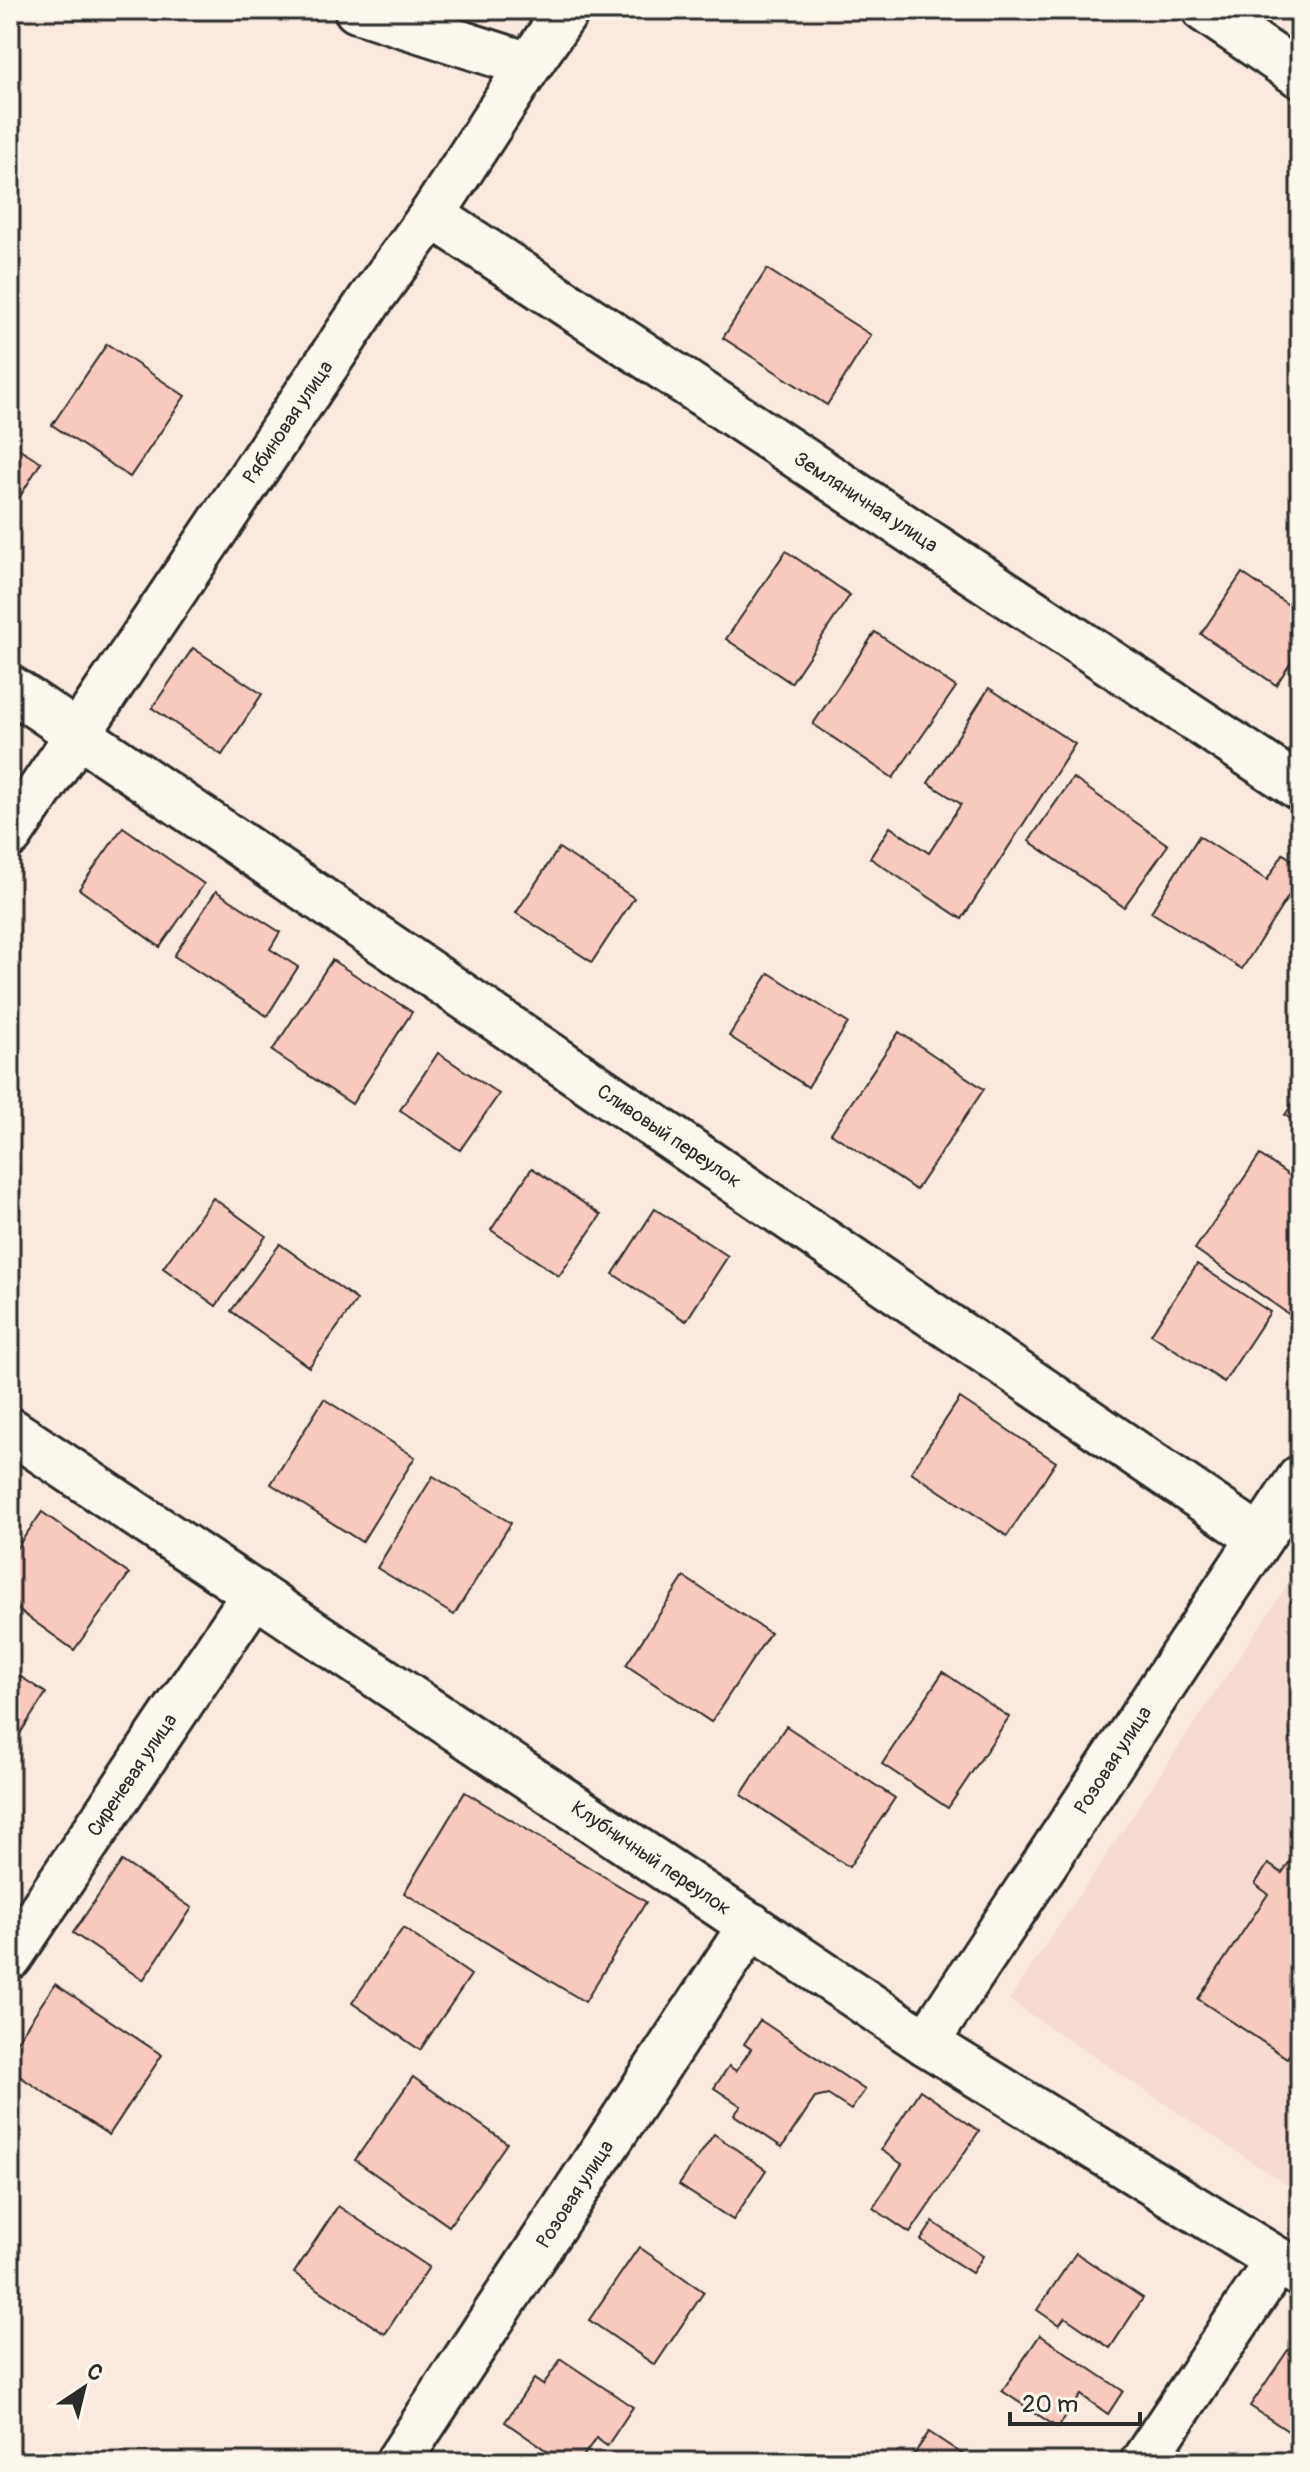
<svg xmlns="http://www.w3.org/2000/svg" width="1310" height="2472" viewBox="0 0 1310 2472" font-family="Pangolin,sans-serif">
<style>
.built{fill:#f5dbd2}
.building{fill:#f8c9bf;stroke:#2b2b2b;stroke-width:2}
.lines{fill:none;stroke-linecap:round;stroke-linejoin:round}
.street-casing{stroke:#2b2b2b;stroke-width:50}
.street{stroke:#fbf7ec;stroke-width:44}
.labels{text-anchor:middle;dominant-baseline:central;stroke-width:6;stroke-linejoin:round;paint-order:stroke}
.street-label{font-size:20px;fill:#2b2b2b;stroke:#fbf7ec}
</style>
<rect width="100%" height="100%" fill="#fae9de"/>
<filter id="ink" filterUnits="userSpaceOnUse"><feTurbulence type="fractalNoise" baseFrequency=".0125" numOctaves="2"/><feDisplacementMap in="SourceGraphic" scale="16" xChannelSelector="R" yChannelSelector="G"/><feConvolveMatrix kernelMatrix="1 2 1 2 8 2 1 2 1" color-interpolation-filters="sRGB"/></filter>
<g filter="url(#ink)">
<polygon class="built" points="1300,1566 1300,2194 1009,2000"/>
<g class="building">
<polygon points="767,269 871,335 827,405 723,338"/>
<polygon points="107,344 185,396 130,477 52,425"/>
<polygon points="10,443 41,462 10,513"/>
<polygon points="786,551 850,595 791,683 726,639"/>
<polygon points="1242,573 1300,613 1300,649 1276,685 1201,634"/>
<polygon points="875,632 956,687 893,778 813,724"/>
<polygon points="193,648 262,694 222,755 152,708"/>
<polygon points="989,688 1075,744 962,919 870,858 890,827 929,853 961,804 928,783"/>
<polygon points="1073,778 1168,845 1124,907 1029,841"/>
<polygon points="123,827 204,884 160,947 79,889"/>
<polygon points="1199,836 1267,880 1283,854 1300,865 1300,878 1242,969 1151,912"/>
<polygon points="559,848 634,898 592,962 516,913"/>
<polygon points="216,891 280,932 270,949 298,967 267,1016 174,956"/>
<polygon points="332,960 412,1012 352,1104 272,1051"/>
<polygon points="769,973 848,1023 808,1087 729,1036"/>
<polygon points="899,1032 984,1089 916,1190 831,1133"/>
<polygon points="438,1053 499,1094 460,1150 400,1110"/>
<polygon points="1300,1093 1300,1125 1285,1115"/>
<polygon points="1260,1155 1300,1183 1300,1322 1195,1249"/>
<polygon points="532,1168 601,1215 559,1276 491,1230"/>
<polygon points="213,1198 266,1236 216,1306 163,1268"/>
<polygon points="655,1209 728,1256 686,1321 613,1274"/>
<polygon points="280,1244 357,1300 309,1367 231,1311"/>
<polygon points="1197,1264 1270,1312 1224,1382 1151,1334"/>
<polygon points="960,1398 1056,1462 1007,1536 911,1472"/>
<polygon points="324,1399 415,1457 362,1542 271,1484"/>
<polygon points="433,1476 511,1523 454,1615 377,1568"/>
<polygon points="42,1512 129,1574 74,1650 10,1604 10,1557"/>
<polygon points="684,1577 770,1633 711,1722 626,1665"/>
<polygon points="10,1670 46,1693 10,1749"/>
<polygon points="943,1672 1009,1717 948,1808 882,1764"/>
<polygon points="786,1726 895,1798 849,1867 741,1795"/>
<polygon points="465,1792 646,1902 585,2002 404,1893"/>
<polygon points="1300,1846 1300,2039 1287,2058 1198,1999 1268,1894 1255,1884 1268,1864 1282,1873"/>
<polygon points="122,1861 192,1908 143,1980 73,1933"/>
<polygon points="403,1928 471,1975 420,2050 352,2003"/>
<polygon points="55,1984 162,2055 109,2135 10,2070 10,2051"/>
<polygon points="760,2020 865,2090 851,2110 828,2095 815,2098 782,2147 734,2115 741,2106 714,2088 729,2066 736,2071 751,2049 744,2044"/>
<polygon points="413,2077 507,2143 449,2226 355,2160"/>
<polygon points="920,2090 979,2131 910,2233 873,2208 902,2164 881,2150"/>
<polygon points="714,2134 766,2170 733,2220 679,2185"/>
<polygon points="338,2206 429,2267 385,2334 294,2273"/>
<polygon points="933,2222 983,2256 972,2273 921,2240"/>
<polygon points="639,2247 704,2292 655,2365 589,2320"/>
<polygon points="1076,2253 1143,2298 1110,2348 1065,2317 1059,2325 1037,2310"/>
<polygon points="1040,2335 1123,2391 1108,2414 1081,2395 1058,2428 1002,2391"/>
<polygon points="1288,2350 1300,2357 1300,2439 1250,2406"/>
<polygon points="561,2359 633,2407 607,2446 596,2438 579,2462 563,2462 505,2422 534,2379 543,2385"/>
<polygon points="929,2432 974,2462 909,2462"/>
</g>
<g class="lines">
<g class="street-casing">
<g id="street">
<polyline points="357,10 529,65"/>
<polyline points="1205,10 1300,75"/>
<polyline points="432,215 1300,788"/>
<polyline points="10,688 1260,1538"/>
<polyline points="10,835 370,300 432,215 529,65 567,10"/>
<polyline points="10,1430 926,2043 1300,2274"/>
<polyline points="10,1957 255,1593"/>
<polyline points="926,2043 1300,1478"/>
<polyline points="398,2462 751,1925"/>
<polyline points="1143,2462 1278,2260"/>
</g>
</g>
<use href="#street" class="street"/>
</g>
</g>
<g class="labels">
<g class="street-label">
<text transform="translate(288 422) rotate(-56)">Рябиновая улица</text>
<text transform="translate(866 502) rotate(33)">Земляничная улица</text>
<text transform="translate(669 1136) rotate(34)">Сливовый переулок</text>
<text transform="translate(1113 1760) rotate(-57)">Розовая улица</text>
<text transform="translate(132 1775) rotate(-56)">Сиреневая улица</text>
<text transform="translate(651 1858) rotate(34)">Клубничный переулок</text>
<text transform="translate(575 2194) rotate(-57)">Розовая улица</text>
</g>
</g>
<rect width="1310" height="2472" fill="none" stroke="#fbf7ec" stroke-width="40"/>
<rect x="20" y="20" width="1270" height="2432" fill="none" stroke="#2b2b2b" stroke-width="3" filter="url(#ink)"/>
<g transform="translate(84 2388) rotate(35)" stroke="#fbf7ec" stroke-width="6" paint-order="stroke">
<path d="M0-6L14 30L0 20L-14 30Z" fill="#2b2b2b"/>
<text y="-12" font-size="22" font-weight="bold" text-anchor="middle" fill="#2b2b2b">С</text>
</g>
<path d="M1010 2412v12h130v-12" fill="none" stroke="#2b2b2b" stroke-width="4"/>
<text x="1022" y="2412" font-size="24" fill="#2b2b2b" stroke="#fbf7ec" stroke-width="6" paint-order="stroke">20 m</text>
</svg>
